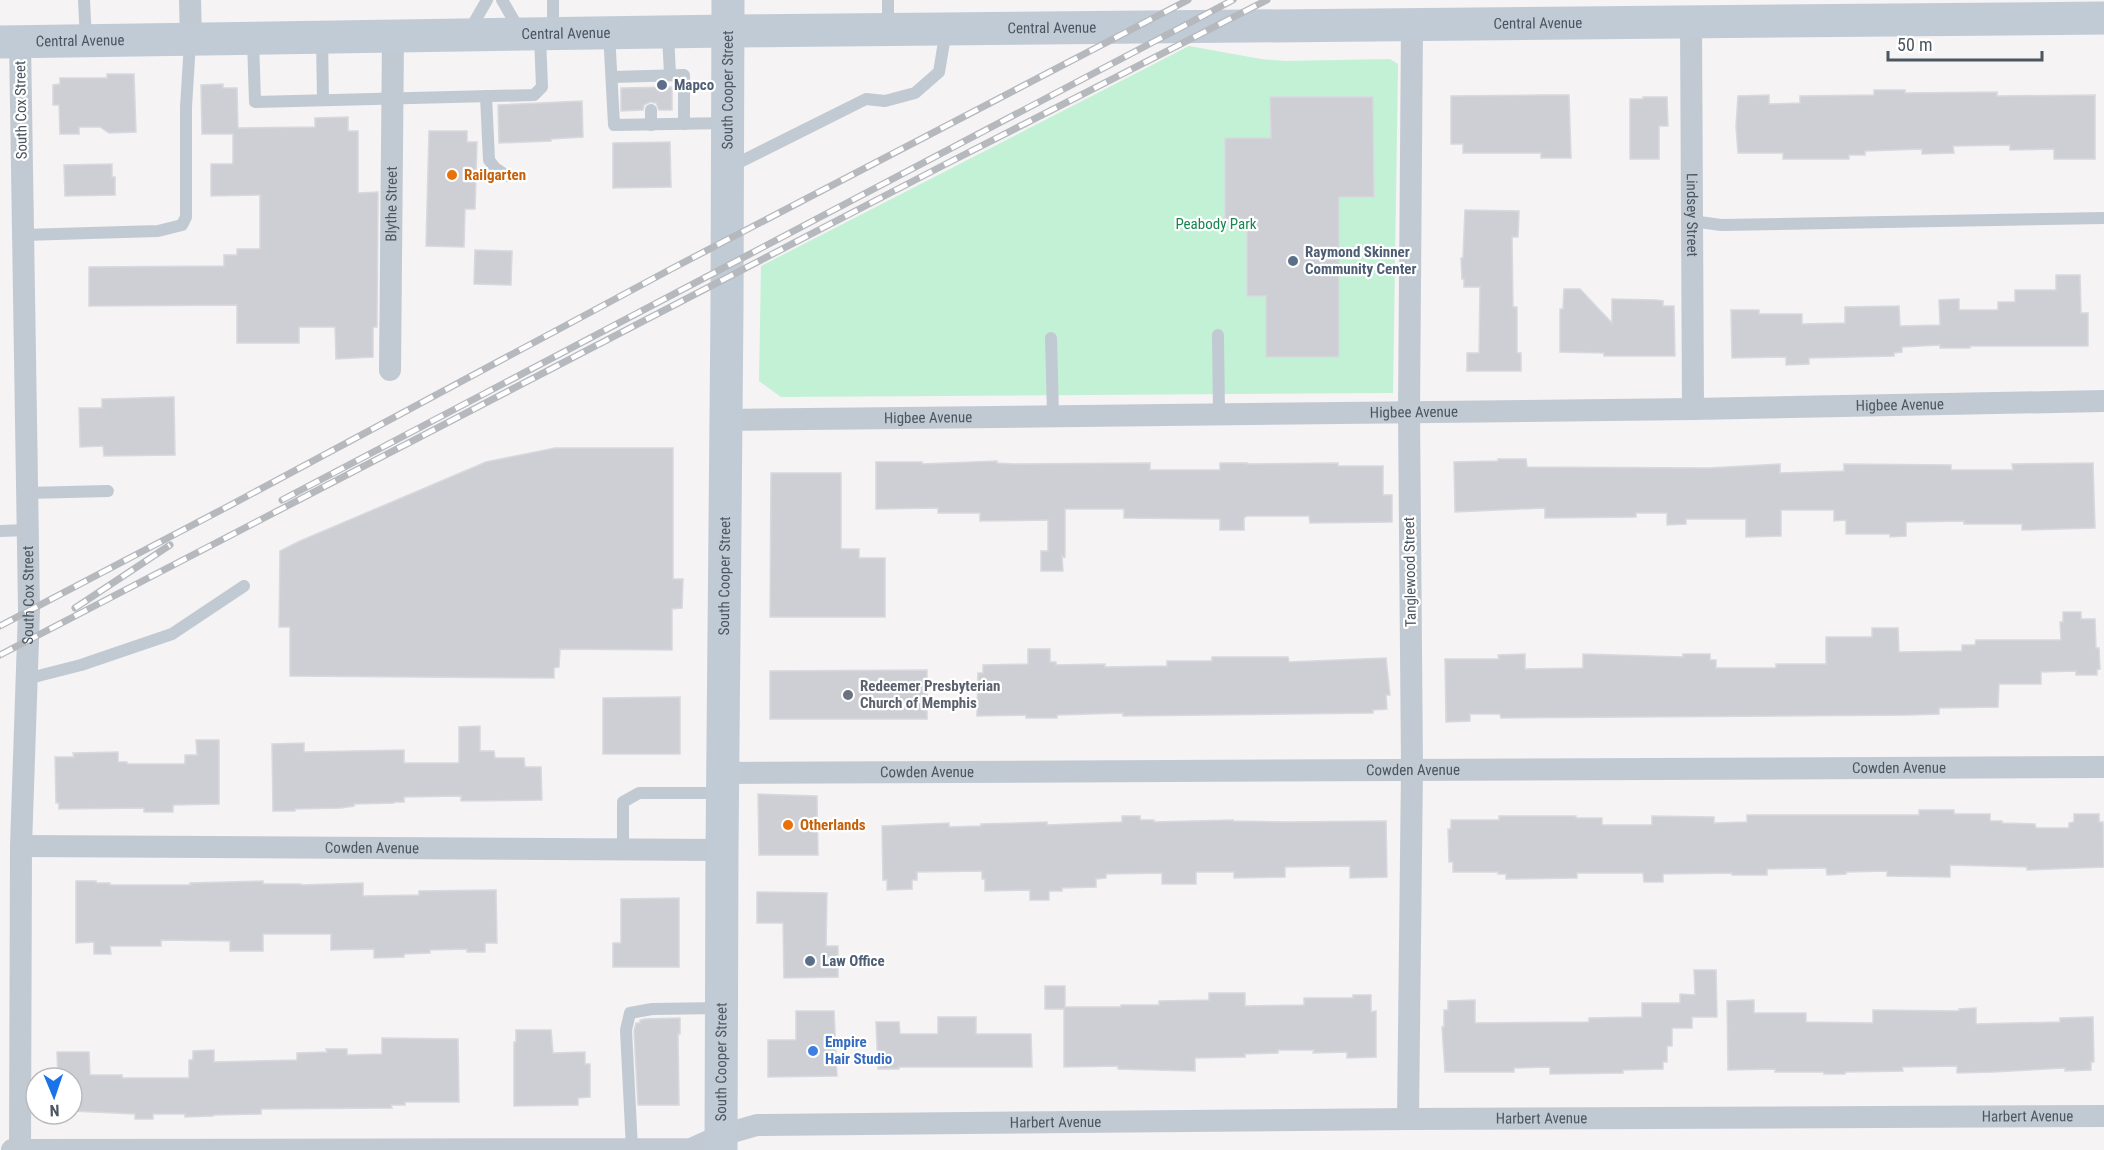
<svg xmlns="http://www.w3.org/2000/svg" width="2104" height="1150" viewBox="0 0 2104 1150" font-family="'Roboto Condensed',sans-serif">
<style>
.green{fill:#c3f1d5}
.building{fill:#cdcfd5;stroke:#d7d9de;stroke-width:1.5}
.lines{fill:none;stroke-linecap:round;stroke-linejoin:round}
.service{stroke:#c1cad2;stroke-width:12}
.minor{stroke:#c1cad2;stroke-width:22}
.secondary{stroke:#c1cbd6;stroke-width:33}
.rail-casing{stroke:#b5b8bd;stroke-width:7}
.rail{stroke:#fff;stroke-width:4.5;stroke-dasharray:14;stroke-linecap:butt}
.service-dot{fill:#5c6f8a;stroke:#fff;stroke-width:2}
.food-dot{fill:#e8710a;stroke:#fff;stroke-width:2}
.worship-dot{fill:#6b7280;stroke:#fff;stroke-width:2}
.shop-dot{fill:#3f7fe0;stroke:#fff;stroke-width:2}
.labels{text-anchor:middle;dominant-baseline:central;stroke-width:4.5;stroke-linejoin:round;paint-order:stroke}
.street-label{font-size:15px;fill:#4a5661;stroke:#fff}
.service-label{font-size:15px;font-weight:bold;fill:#4e5e75;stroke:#fff;text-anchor:start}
.food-label{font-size:15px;font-weight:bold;fill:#c56008;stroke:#fff;text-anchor:start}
.park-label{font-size:15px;fill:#17864f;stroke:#fff}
.worship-label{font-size:15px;font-weight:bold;fill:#5b616d;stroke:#fff;text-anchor:start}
.shop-label{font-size:15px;font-weight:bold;fill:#366cbe;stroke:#fff;text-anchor:start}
</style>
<rect width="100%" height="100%" fill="#f5f3f3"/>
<polygon class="green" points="1189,46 1261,59 1285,61 1390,59 1398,64 1393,393 781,397 759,381 761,266"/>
<g class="building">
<polygon points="107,74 134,74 136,132 109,133 100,127 79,127 79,134 60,134 59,105 53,105 53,85 60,84 60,78 107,78"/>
<polygon points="223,84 223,88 237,88 238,128 315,127 315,118 348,117 348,131 358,131 358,193 378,192 377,327 373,327 373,357 336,359 335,327 299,327 299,343 237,343 237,305 89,306 89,267 224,266 224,255 237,255 237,249 260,249 260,195 211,196 211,164 233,164 233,134 202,134 201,85"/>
<polygon points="672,87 672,110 659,110 656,103 650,102 644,105 643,110 621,111 621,88"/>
<polygon points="1874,90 1905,90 1905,93 1997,92 1997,96 2095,95 2095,159 2054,159 2054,149 2010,150 2010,145 1953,146 1954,153 1922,154 1922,149 1865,151 1865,155 1849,155 1849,159 1783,159 1783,153 1738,153 1736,126 1738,96 1769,95 1769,104 1800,103 1800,96 1874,95"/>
<polygon points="1540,95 1569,95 1571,158 1541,158 1541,153 1463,153 1463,144 1451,144 1451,96"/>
<polygon points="1270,97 1373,97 1374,197 1339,197 1339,357 1266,357 1266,296 1247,296 1247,225 1225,225 1225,138 1271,138"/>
<polygon points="1643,97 1667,97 1668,126 1659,126 1659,159 1630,159 1630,99 1643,99"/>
<polygon points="582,101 583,137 551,139 551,141 499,143 498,105"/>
<polygon points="429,131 467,131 467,142 477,142 475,209 465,209 464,247 426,246"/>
<polygon points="670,142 671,187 613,188 613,143"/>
<polygon points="112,164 112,177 115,177 115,195 65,196 64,165"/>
<polygon points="1465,210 1519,211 1518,237 1512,237 1513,307 1517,307 1517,353 1521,353 1521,371 1467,371 1467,353 1479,353 1480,287 1464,287 1464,279 1462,279 1461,258 1463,258"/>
<polygon points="475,250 512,251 511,285 474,284"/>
<polygon points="2056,275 2080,275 2081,313 2088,313 2088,346 1970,346 1970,348 1940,348 1940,345 1902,347 1902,352 1894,353 1894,356 1809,358 1809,364 1786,365 1786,357 1732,358 1731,310 1759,310 1759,314 1802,314 1802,324 1845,323 1845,307 1899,306 1900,326 1940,325 1939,300 1959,299 1959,310 1998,310 1998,302 2015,302 2015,290 2056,290"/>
<polygon points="1564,289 1580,289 1612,323 1612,299 1656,300 1663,301 1663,306 1674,306 1675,356 1604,356 1604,353 1560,352 1560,309 1563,309"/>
<polygon points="174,397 175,455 104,456 103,446 80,447 79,408 102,408 102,399"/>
<polygon points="555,448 673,448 673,579 683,579 682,608 672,609 672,650 560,649 559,667 554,668 554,678 290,676 290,627 279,627 280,551 300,541 486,462"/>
<polygon points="1498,459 1526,459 1527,467 1709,468 1780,464 1780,473 1844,471 1844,464 1951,465 1951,470 2013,470 2012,464 2093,463 2095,528 2022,530 2022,524 1964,524 1964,521 1906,522 1906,536 1890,537 1890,534 1846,534 1846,520 1834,521 1834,510 1781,510 1781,536 1746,537 1746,519 1686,519 1686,524 1667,525 1667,513 1636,513 1636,517 1545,518 1545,508 1455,512 1454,462 1498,461"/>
<polygon points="997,461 997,463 1013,464 1150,463 1150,470 1220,470 1220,463 1247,463 1247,464 1338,463 1338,466 1383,466 1383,495 1392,495 1392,522 1310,523 1309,516 1247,516 1244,518 1244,530 1220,530 1220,519 1124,518 1124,509 1065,509 1065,557 1062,556 1063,571 1041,571 1041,551 1048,551 1048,520 980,521 980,513 938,513 938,508 876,509 876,462 922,462 922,464"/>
<polygon points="771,473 841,473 841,549 859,549 859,558 885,558 885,617 770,617"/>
<polygon points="2063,612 2081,612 2081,619 2095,619 2096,648 2099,648 2100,669 2097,670 2097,675 2076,675 2076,671 2041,672 2041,684 1999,684 1998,707 1939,708 1939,714 1909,715 1501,718 1500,714 1470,714 1470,721 1446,722 1445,659 1499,659 1498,655 1525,654 1525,669 1583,668 1583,654 1683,657 1683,654 1710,654 1710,660 1716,660 1716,668 1776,668 1776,664 1826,664 1826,637 1872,637 1872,628 1898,628 1899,652 1962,651 1962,645 1975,645 1976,640 2061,640 2060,622 2063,622"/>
<polygon points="1028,649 1050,649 1050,662 1056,662 1056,665 1105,664 1105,667 1167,666 1167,661 1212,661 1212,657 1288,657 1289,662 1386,658 1390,695 1386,695 1387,709 1373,710 1373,713 1123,716 1123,713 1057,715 1057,718 1026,718 1026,715 977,716 978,673 983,673 983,665 1028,664"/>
<polygon points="927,670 927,719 770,719 770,671"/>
<polygon points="680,697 680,754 603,754 603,698"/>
<polygon points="480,726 480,751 494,751 495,758 524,758 525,767 541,767 542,800 461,801 461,796 404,797 404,802 394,802 394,803 354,804 354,806 341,808 295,809 295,811 273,811 272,744 304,743 304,752 404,750 404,763 459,763 459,727"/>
<polygon points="196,740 219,740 219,804 173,805 173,812 144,812 144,808 59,809 59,803 56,803 55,757 74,757 73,753 118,752 118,762 127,762 127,764 185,764 185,755 197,755"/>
<polygon points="758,794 817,796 818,855 759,855"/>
<polygon points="1919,810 1954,810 1954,814 1990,814 1990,821 2002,821 2002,823 2035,824 2036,828 2069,828 2069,823 2074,822 2074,814 2099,814 2099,822 2103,822 2104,867 2027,870 2027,867 1950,865 1950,877 1887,876 1887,871 1846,872 1846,874 1827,875 1826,868 1767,869 1767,875 1732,875 1732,873 1663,874 1663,882 1644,882 1643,873 1577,873 1577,878 1506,879 1506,874 1498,874 1498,872 1453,872 1453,862 1449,862 1448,829 1451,829 1451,820 1499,820 1499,816 1576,816 1576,818 1602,818 1602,825 1652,825 1652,816 1714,817 1714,823 1747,822 1747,815 1919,815"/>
<polygon points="1122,816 1140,816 1140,820 1154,820 1154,822 1233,820 1233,821 1289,822 1386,821 1387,877 1350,878 1350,866 1285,867 1285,877 1234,878 1234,872 1196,872 1196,884 1162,884 1162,873 1106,874 1106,878 1096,879 1096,887 1062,888 1062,891 1049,891 1049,900 1030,900 1030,890 985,891 985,879 982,879 982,871 917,872 917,880 912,880 912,889 887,890 887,880 883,880 882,826 949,823 949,827 981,826 981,824 1047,822 1047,825 1122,822"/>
<polygon points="76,881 96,881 96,883 110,883 110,885 190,885 190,883 263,881 263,884 301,884 301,885 363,883 363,896 419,895 419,891 496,890 497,943 485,943 485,952 467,952 467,949 430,950 430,953 404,954 404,957 374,958 374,949 331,950 331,934 263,934 263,951 230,951 230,941 161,940 161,946 110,946 111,954 94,954 94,942 76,943"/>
<polygon points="757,892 827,893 826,946 838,946 838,977 784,978 783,923 757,923"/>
<polygon points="679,898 679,967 613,967 613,943 621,943 621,899"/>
<polygon points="1694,970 1716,970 1717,1017 1692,1017 1692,1028 1672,1028 1672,1046 1667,1046 1667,1062 1663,1062 1663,1069 1623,1070 1623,1073 1550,1074 1550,1067 1514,1068 1514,1072 1445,1072 1442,1027 1444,1027 1444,1010 1448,1010 1448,1001 1475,1000 1475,1023 1589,1022 1589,1018 1642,1017 1642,1003 1680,1003 1680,994 1695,995"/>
<polygon points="1045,986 1065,986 1065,1007 1121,1007 1121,1005 1159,1005 1159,1001 1209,1000 1209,993 1245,993 1245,1006 1304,1005 1304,998 1353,998 1353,995 1371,995 1371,1012 1376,1011 1376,1057 1347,1058 1347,1052 1313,1053 1314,1050 1278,1050 1278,1053 1245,1054 1245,1057 1195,1058 1195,1071 1118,1069 1118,1066 1064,1067 1064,1009 1045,1009"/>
<polygon points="1754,1000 1754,1013 1806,1013 1806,1022 1873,1023 1873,1010 1959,1011 1959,1009 1976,1008 1976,1024 2060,1022 2060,1018 2093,1017 2094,1062 2091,1062 2091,1070 2065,1071 2065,1068 1993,1072 1957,1073 1957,1066 1902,1067 1903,1071 1845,1072 1845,1074 1824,1074 1824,1072 1775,1072 1775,1069 1728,1070 1727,1001"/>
<polygon points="796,1011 834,1011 837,1076 768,1077 768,1040 796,1040"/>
<polygon points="938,1017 976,1017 976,1034 1031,1034 1032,1067 899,1067 899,1069 878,1069 876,1022 899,1022 900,1034 938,1034"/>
<polygon points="680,1018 680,1034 678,1034 679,1105 638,1105 634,1031 636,1023 640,1023 640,1020 645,1019"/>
<polygon points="516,1030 551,1030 553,1053 585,1052 585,1064 590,1064 590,1097 578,1098 578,1105 514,1106 514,1042 516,1042"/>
<polygon points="382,1038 458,1039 459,1102 405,1102 405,1105 391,1105 392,1108 261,1109 261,1114 213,1115 213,1116 185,1117 185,1114 153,1114 153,1119 135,1119 135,1114 72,1111 72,1078 58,1078 57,1052 89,1052 90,1075 122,1075 122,1078 189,1078 189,1060 193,1060 193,1051 214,1050 214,1062 297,1060 297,1053 327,1052 326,1049 347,1049 347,1055 382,1054"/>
</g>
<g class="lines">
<g class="service">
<polyline points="84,0 86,40"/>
<polyline points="502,0 520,31"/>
<polyline points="888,0 888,28"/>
<polyline points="468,33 487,0"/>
<polyline points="553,33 553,0"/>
<polyline points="609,33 614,125 726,123"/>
<polyline points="668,34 670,75"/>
<polyline points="322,39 323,100"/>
<polyline points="253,40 255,102 534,95 542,87 540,36"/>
<polyline points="612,77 684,75 684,124"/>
<polyline points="486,96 489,160 495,168 507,176"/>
<polyline points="651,110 651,125"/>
<polyline points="730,167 866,99 885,101 915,93 939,72 946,30"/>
<polyline points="1692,221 1721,225 2104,218"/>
<polyline points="23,235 158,231 182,225 186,217 186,107 190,42"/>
<polyline points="1218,335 1219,414"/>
<polyline points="1051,338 1053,415"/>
<polyline points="27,493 108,491"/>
<polyline points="0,531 27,530"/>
<polyline points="26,679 81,665 172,634 244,586"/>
<polyline points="623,850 623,802 639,793 722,793"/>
<polyline points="632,1149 626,1030 630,1013 652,1009 720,1008"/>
</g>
<g class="minor">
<polyline points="190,0 191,40"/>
<path id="s1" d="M1691,21L1693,409"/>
<path id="s2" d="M390,370L393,37"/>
<path id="s3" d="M726,420L1693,409L2104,401"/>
<path id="s4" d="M723,773L2104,767"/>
<path id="s5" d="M21,846L722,850"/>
<polyline points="1408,1119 1412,768 1409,412 1412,25"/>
<path id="s6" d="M12,1150L691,1149L722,1135L757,1125L1408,1119L2104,1116"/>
<path id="s7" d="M20,1150L21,846L29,610L20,41"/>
</g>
<g class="secondary">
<path id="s8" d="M0,42L728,31L2104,18"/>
<path id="s9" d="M721,1150L722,850L727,307L728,0"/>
</g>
<g class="rail-casing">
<g id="rail">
<polyline points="282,500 1233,0"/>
<polyline points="75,608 170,545"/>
<polyline points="0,626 225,508 673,268 1188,0"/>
<polyline points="0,655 944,165 1267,0"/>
</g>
</g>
<use href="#rail" class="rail"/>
</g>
<g class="service-dot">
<circle cx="662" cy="85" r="6"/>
<circle cx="1293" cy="261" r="6"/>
<circle cx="810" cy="961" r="6"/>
</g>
<g class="food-dot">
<circle cx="452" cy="175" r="6"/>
<circle cx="788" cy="825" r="6"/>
</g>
<circle class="worship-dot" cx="848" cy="695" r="6"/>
<circle class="shop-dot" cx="813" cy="1051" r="6"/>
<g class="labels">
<g class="street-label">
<text stroke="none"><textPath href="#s8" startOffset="1538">Central Avenue</textPath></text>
<text stroke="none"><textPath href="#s8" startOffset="1052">Central Avenue</textPath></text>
<text stroke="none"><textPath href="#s8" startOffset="566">Central Avenue</textPath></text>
<text stroke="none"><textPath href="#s8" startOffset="80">Central Avenue</textPath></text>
<text stroke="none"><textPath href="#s9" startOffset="1060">South Cooper Street</textPath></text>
<text transform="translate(21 110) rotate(-91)">South Cox Street</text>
<text stroke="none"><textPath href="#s2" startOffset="166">Blythe Street</textPath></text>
<text stroke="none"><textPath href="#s1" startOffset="194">Lindsey Street</textPath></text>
<text stroke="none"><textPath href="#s3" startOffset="1174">Higbee Avenue</textPath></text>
<text stroke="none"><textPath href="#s3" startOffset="688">Higbee Avenue</textPath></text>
<text stroke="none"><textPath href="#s3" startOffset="202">Higbee Avenue</textPath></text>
<text transform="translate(1410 572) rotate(-91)">Tanglewood Street</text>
<text stroke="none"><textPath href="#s9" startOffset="574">South Cooper Street</textPath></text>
<text stroke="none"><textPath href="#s7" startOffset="555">South Cox Street</textPath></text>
<text stroke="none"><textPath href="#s4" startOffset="1176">Cowden Avenue</textPath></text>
<text stroke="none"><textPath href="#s4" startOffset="690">Cowden Avenue</textPath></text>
<text stroke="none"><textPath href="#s4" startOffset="204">Cowden Avenue</textPath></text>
<text stroke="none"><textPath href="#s5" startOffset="351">Cowden Avenue</textPath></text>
<text stroke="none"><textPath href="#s9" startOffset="88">South Cooper Street</textPath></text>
<text stroke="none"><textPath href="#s6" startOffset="2020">Harbert Avenue</textPath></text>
<text stroke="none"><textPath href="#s6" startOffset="1534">Harbert Avenue</textPath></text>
<text stroke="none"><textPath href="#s6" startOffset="1048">Harbert Avenue</textPath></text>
</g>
<g class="service-label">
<text x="674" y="85">Mapco</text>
<text x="1305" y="252">Raymond Skinner<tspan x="1305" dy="17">Community Center</tspan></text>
<text x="822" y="961">Law Office</text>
</g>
<g class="food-label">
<text x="464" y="175">Railgarten</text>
<text x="800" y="825">Otherlands</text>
</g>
<g class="park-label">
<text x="1216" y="224">Peabody Park</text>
</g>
<g class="worship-label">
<text x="860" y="686">Redeemer Presbyterian<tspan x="860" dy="17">Church of Memphis</tspan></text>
</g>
<g class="shop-label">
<text x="825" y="1042">Empire<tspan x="825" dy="17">Hair Studio</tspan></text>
</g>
</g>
<g transform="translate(54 1096) rotate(178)"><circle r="28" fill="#ffffff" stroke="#b7bbc0" stroke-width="1.5"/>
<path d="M0-4.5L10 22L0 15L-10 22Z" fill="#1a73e8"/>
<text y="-9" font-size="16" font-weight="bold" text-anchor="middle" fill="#4a5661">N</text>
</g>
<path d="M1888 51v9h154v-9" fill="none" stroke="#4a5661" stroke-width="3"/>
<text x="1897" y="51" font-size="18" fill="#4a5661" stroke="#ffffff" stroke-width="4.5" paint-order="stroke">50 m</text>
</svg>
